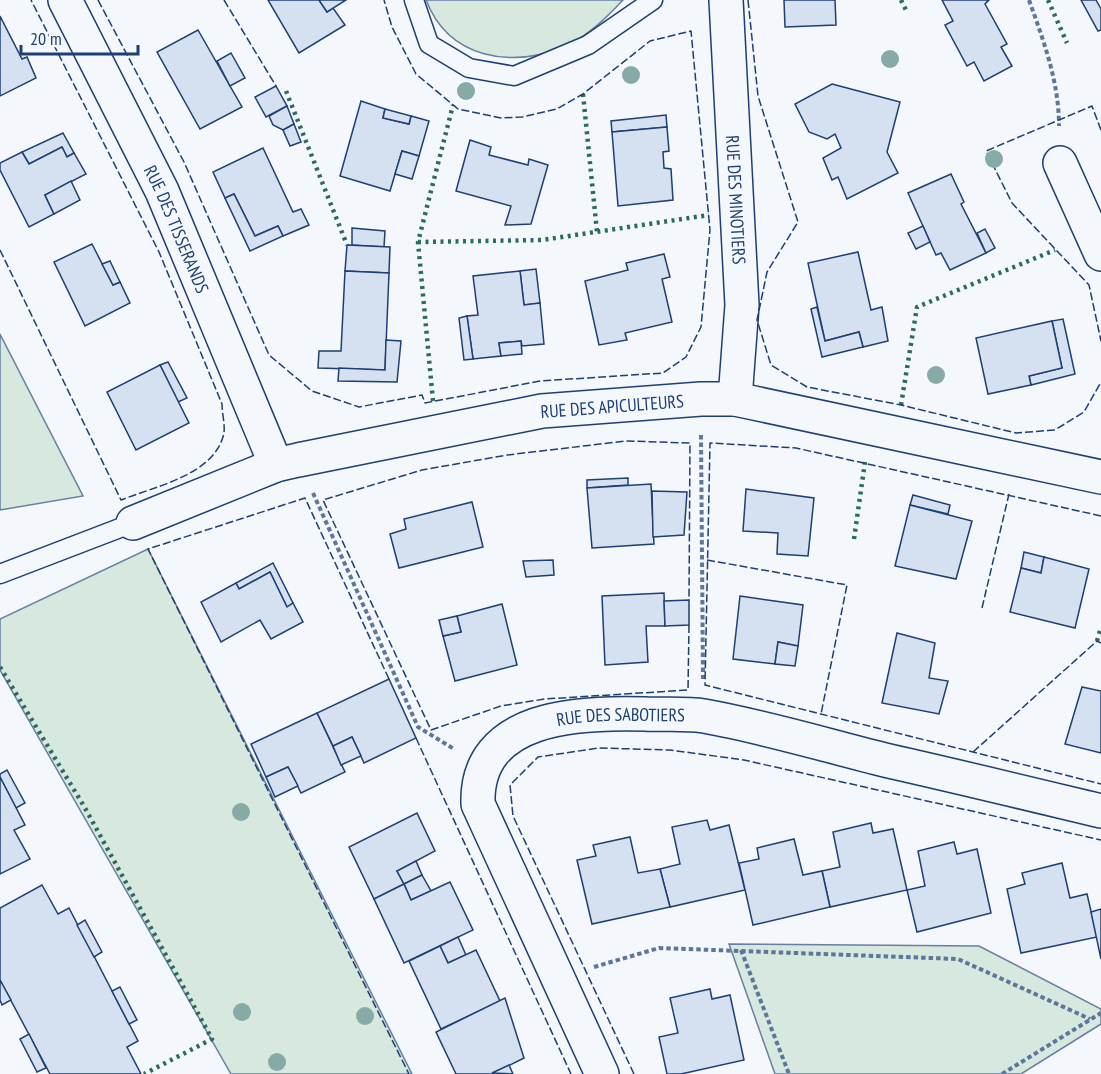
<svg xmlns="http://www.w3.org/2000/svg" width="1101" height="1074" viewBox="0 0 1101 1074" font-family="'PT Sans Narrow',sans-serif">
<style>
.green{fill:#d7e8df;stroke:#687fa3;stroke-width:1.5}
.building{fill:#d5e0f0;stroke:#1d3f73;stroke-width:1.5}
.lines{fill:none;stroke-linecap:round;stroke-linejoin:round}
.lane-casing{stroke:#1d3f73;stroke-width:21}
.street-casing{stroke:#1d3f73;stroke-width:36}
.path{stroke:#5e769c;stroke-width:4;stroke-dasharray:4.5 3;stroke-linecap:butt}
.lane{stroke:#f4f7fb;stroke-width:18}
.street{stroke:#f4f7fb;stroke-width:33}
.hedge{stroke:#2c6c60;stroke-width:4.5;stroke-dasharray:3 4.5;stroke-linecap:butt}
.fence{stroke:#1d3f73;stroke-width:1.5;stroke-dasharray:8 3;stroke-linecap:butt}
.tree{fill:#86aba6}
.labels{text-anchor:middle;dominant-baseline:central;stroke-width:4.5;stroke-linejoin:round;paint-order:stroke}
.street-label{font-size:18px;fill:#1d3f73;stroke:#f4f7fb}
</style>
<rect width="100%" height="100%" fill="#f4f7fb"/>
<g class="green">
<path d="M426,0H623C607,17 588,36 566,46C511,69 449,59 426,0Z"/>
<polygon points="0,334 83,496 0,510"/>
<polygon points="148,549 412,1074 231,1074 0,670 0,619"/>
<polygon points="729,944 979,946 1101,1009 1101,1024 1021,1074 775,1074"/>
</g>
<g class="building">
<polygon points="268,0 319,0 327,12 333,8 345,25 299,53"/>
<polygon points="319,0 346,0 327,12"/>
<polygon points="784,0 835,0 836,25 785,27"/>
<polygon points="942,0 989,0 985,4 1007,44 1001,47 1012,66 984,81 974,62 967,66 945,25 953,21"/>
<polygon points="1081,0 1096,0 1101,9 1101,30 1098,31"/>
<polygon points="0,16 22,59 27,57 36,78 0,96"/>
<polygon points="198,30 242,107 200,129 157,52"/>
<polygon points="231,53 245,78 230,86 217,61"/>
<polygon points="832,84 900,102 887,152 898,173 847,199 838,177 832,180 823,158 841,148 835,134 827,139 809,132 795,104"/>
<polygon points="276,86 287,106 266,117 255,97"/>
<polygon points="361,101 385,109 383,118 409,124 411,116 429,121 419,156 402,151 390,191 340,176"/>
<polygon points="287,106 294,124 283,130 273,125 269,116"/>
<polygon points="385,109 411,116 409,124 383,118"/>
<polygon points="666,115 667,127 612,132 611,121"/>
<polygon points="294,124 301,142 290,146 283,130"/>
<polygon points="667,127 669,151 663,152 664,168 671,169 673,200 618,206 612,132"/>
<polygon points="63,133 74,153 67,157 62,147 29,164 22,152"/>
<polygon points="470,140 491,147 489,155 528,165 529,159 548,165 531,224 505,225 511,206 456,191"/>
<polygon points="62,147 67,157 74,153 86,174 45,195 54,214 29,227 0,170 0,163 22,152 29,164"/>
<polygon points="263,148 293,212 301,209 309,225 283,236 278,226 255,236 234,194 225,198 213,172"/>
<polygon points="402,151 419,156 412,179 395,174"/>
<polygon points="951,174 964,202 961,204 986,253 950,270 941,253 936,255 908,193"/>
<polygon points="71,181 80,200 54,214 45,195"/>
<polygon points="234,194 255,236 278,226 283,236 250,251 225,198"/>
<polygon points="923,226 930,242 916,249 908,233"/>
<polygon points="352,228 385,231 384,247 352,245"/>
<polygon points="985,229 995,248 986,253 977,233"/>
<polygon points="92,244 113,285 120,282 130,303 85,326 54,262"/>
<polygon points="347,245 390,247 389,273 345,271"/>
<polygon points="858,252 871,310 882,307 888,341 863,347 859,332 825,341 808,263"/>
<polygon points="664,254 670,277 662,279 672,322 625,333 627,340 599,345 585,281 628,270 626,263"/>
<polygon points="110,261 120,282 113,285 102,264"/>
<polygon points="536,269 540,303 524,305 520,271"/>
<polygon points="345,271 389,273 385,370 318,368 319,351 341,351"/>
<polygon points="520,271 524,305 540,303 544,344 522,346 521,341 499,343 501,356 473,359 467,316 478,315 473,276"/>
<polygon points="817,307 825,341 859,332 863,347 822,357 811,309"/>
<polygon points="467,316 473,359 464,360 459,318"/>
<polygon points="1063,319 1075,374 1031,385 1029,376 1062,368 1052,321"/>
<polygon points="1052,321 1062,368 1029,376 1031,385 988,394 976,338"/>
<polygon points="386,340 401,341 397,382 338,381 339,368 385,370"/>
<polygon points="521,341 522,354 501,356 499,343"/>
<polygon points="168,362 187,398 178,402 160,365"/>
<polygon points="160,365 189,423 136,450 107,392"/>
<polygon points="628,478 628,485 587,488 587,480"/>
<polygon points="651,484 654,544 592,548 587,488"/>
<polygon points="746,489 814,498 808,556 777,554 778,533 743,531"/>
<polygon points="652,491 687,492 684,535 653,537"/>
<polygon points="913,495 950,505 948,514 910,505"/>
<polygon points="472,502 483,547 399,568 390,534 406,529 404,519"/>
<polygon points="910,505 972,521 956,579 895,566"/>
<polygon points="1024,552 1044,557 1041,573 1021,568"/>
<polygon points="1044,557 1089,569 1075,628 1010,612 1021,568 1041,573"/>
<polygon points="553,560 554,575 526,577 523,561"/>
<polygon points="273,563 293,603 287,607 270,572 239,589 236,583"/>
<polygon points="270,572 287,607 293,603 303,622 271,639 260,620 221,642 201,602 236,583 239,589"/>
<polygon points="664,593 665,626 646,626 648,662 605,665 602,596"/>
<polygon points="740,596 803,605 798,646 778,642 775,664 733,659"/>
<polygon points="689,600 689,625 665,626 664,601"/>
<polygon points="502,604 517,665 455,681 443,636 461,632 457,616"/>
<polygon points="457,616 461,632 443,636 439,620"/>
<polygon points="897,633 935,643 929,678 948,681 939,714 882,703"/>
<polygon points="778,642 798,646 795,666 775,664"/>
<polygon points="389,679 416,738 364,763 352,737 333,746 317,713"/>
<polygon points="1082,687 1101,691 1101,753 1065,744"/>
<polygon points="317,713 345,772 301,793 288,767 266,777 251,744"/>
<polygon points="352,737 361,756 341,765 333,746"/>
<polygon points="288,767 298,786 275,797 266,777"/>
<polygon points="7,770 25,803 16,808 0,777 0,774"/>
<polygon points="0,777 25,825 14,830 30,859 0,874"/>
<polygon points="417,813 435,851 397,871 404,884 374,899 349,847"/>
<polygon points="707,820 710,830 729,825 745,890 670,907 660,869 680,864 672,827"/>
<polygon points="871,823 873,833 893,829 907,890 830,907 822,871 840,867 833,832"/>
<polygon points="630,837 638,873 660,869 670,907 592,924 577,860 596,856 593,845"/>
<polygon points="794,839 803,875 822,871 830,907 753,925 739,863 759,859 757,848"/>
<polygon points="954,842 957,854 977,849 991,913 917,932 907,890 925,886 918,851"/>
<polygon points="416,861 422,875 404,884 397,871"/>
<polygon points="1062,863 1070,898 1087,894 1097,937 1021,953 1007,889 1025,884 1022,873"/>
<polygon points="422,875 431,891 411,900 404,884"/>
<polygon points="450,882 473,930 404,963 374,899 404,884 411,900"/>
<polygon points="42,885 58,914 69,908 138,1041 127,1047 141,1074 50,1074 0,980 0,908"/>
<polygon points="1101,909 1101,959 1091,912"/>
<polygon points="85,920 102,952 94,957 77,925"/>
<polygon points="458,937 466,955 448,963 440,946"/>
<polygon points="440,946 448,963 476,950 500,1001 441,1029 409,961"/>
<polygon points="0,980 11,1000 2,1005 0,1000"/>
<polygon points="120,987 137,1020 129,1024 112,991"/>
<polygon points="710,989 712,999 730,995 744,1060 681,1074 667,1074 659,1037 678,1033 670,998"/>
<polygon points="505,998 524,1058 492,1074 456,1074 436,1032"/>
<polygon points="29,1034 46,1068 37,1072 20,1039"/>
<polygon points="509,1065 513,1074 492,1073"/>
</g>
<g class="lines">
<g class="lane-casing">
<g id="lane">
<polyline points="414,0 429,44 469,68 514,76 588,45 653,0"/>
<polyline points="0,574 133,523"/>
</g>
</g>
<g class="street-casing">
<g id="street">
<path id="s1" d="M65,0L162,191L276,465"/>
<path id="s2" d="M726,0L742,305L735,399"/>
<polyline points="1060,163 1101,254"/>
<path id="s3" d="M133,523L276,465L298,460L542,411L701,399H735L1101,477"/>
<path id="s4" d="M602,1074L478,804C475,715 580,712 645,714C664,715 685,713 704,716C766,727 828,746 889,761C960,777 1030,794 1101,811"/>
</g>
</g>
<g class="path">
<path d="M1029,0C1044,42 1059,82 1059,126"/>
<polyline points="701,435 703,679"/>
<polyline points="313,493 418,727 454,749"/>
<polyline points="741,950 789,1074"/>
<polyline points="594,967 659,948 958,959 1090,1019"/>
<polyline points="1002,1074 1101,1013"/>
</g>
<use href="#lane" class="lane"/>
<use href="#street" class="street"/>
<g class="hedge">
<polyline points="901,0 906,10"/>
<polyline points="1048,0 1067,43"/>
<polyline points="286,91 347,245"/>
<polyline points="583,94 597,232"/>
<polyline points="418,242 542,240 709,215"/>
<polyline points="433,401 418,242 453,105"/>
<polyline points="901,405 917,307 1055,250"/>
<polyline points="854,539 865,462"/>
<polyline points="1097,641 1101,627"/>
<polyline points="0,667 85,808 212,1039 144,1074"/>
</g>
<g class="fence">
<polyline points="98,0 184,162 269,355 312,391 359,407 422,395 425,403 540,381 663,373 686,357 701,327 710,230 691,31 650,41 583,94 557,109 522,117 501,118 458,109 416,74 392,27 384,0"/>
<polyline points="224,0 276,86"/>
<polyline points="748,0 758,96 798,222 767,272 757,320 771,365 807,387 901,405 1016,433 1055,430 1084,412 1101,382"/>
<polyline points="1101,130 1092,106 986,151 1012,203 1089,285 1101,341"/>
<path d="M0,250L121,500C156,486 215,475 224,433C225,424 222,413 222,404L159,252L31,0"/>
<polyline points="1101,516 796,448 710,443 705,685 1101,784"/>
<polyline points="707,560 847,585 821,714"/>
<polyline points="982,608 1009,494"/>
<polyline points="689,625 688,690 545,699 501,706 431,730 323,500 422,470 507,455 626,441 690,443 689,600"/>
<polyline points="389,679 305,498 148,549 409,1074"/>
<polyline points="416,738 571,1074"/>
<polyline points="973,752 1097,641 1101,643"/>
<polyline points="634,1074 513,816 510,785 538,757 599,748 670,750 744,760 1101,840"/>
</g>
</g>
<g class="tree">
<circle cx="890" cy="59" r="9"/>
<circle cx="631" cy="75" r="9"/>
<circle cx="466" cy="91" r="9"/>
<circle cx="994" cy="159" r="9"/>
<circle cx="936" cy="375" r="9"/>
<circle cx="241" cy="812" r="9"/>
<circle cx="242" cy="1012" r="9"/>
<circle cx="365" cy="1016" r="9"/>
<circle cx="277" cy="1062" r="9"/>
</g>
<g class="labels">
<g class="street-label">
<text stroke="none"><textPath href="#s2" startOffset="200">RUE DES MINOTIERS</textPath></text>
<text stroke="none"><textPath href="#s1" startOffset="255">RUE DES TISSERANDS</textPath></text>
<text stroke="none"><textPath href="#s3" startOffset="496">RUE DES APICULTEURS</textPath></text>
<text stroke="none"><textPath href="#s4" startOffset="489">RUE DES SABOTIERS</textPath></text>
</g>
</g>
<path d="M21 45v9h117v-9" fill="none" stroke="#1d3f73" stroke-width="3"/>
<text x="30" y="45" font-size="18" fill="#1d3f73" stroke="#f4f7fb" stroke-width="4.5" paint-order="stroke">20 m</text>
</svg>
